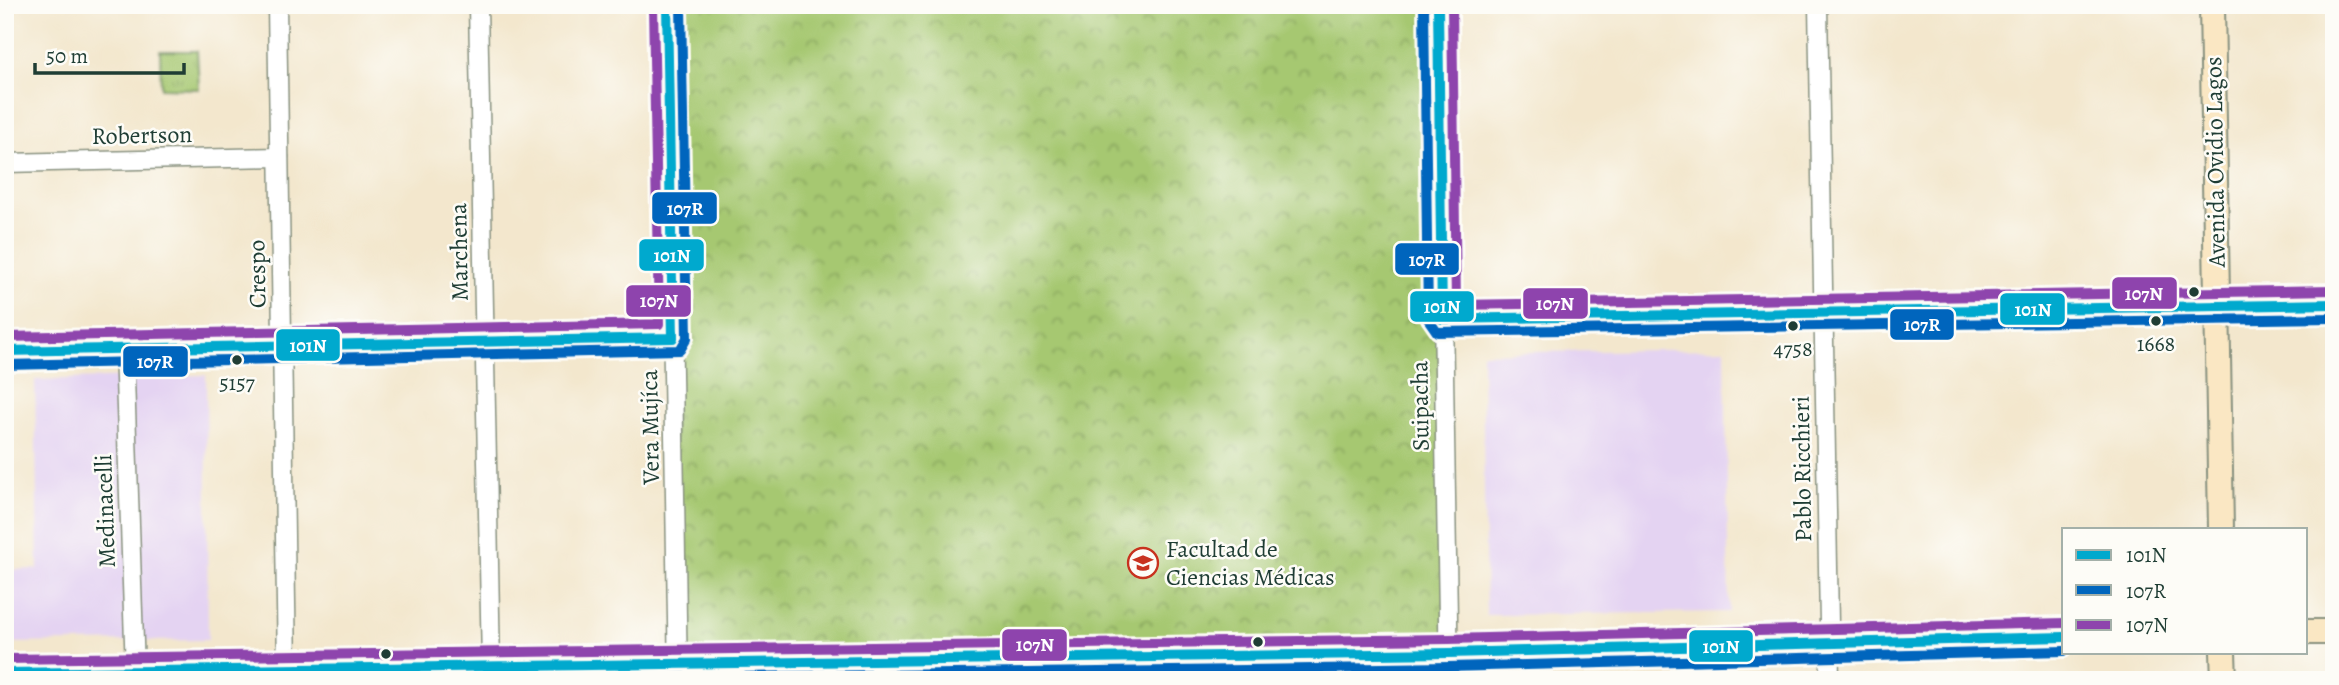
<svg xmlns="http://www.w3.org/2000/svg" width="2339" height="685" viewBox="0 0 2339 685" font-family="Alegreya,serif">
<style>
.built{fill:#e4d3f2}
.grass{fill:url(#grass-tufts);stroke:#628252;stroke-width:2}
.park{fill:url(#park-crowns);stroke:#628252;stroke-width:2}
.lines{fill:none;stroke-linecap:round;stroke-linejoin:round}
.minor-casing{stroke:#899280;stroke-width:21}
.secondary-casing{stroke:#899280;stroke-width:28}
.minor{stroke:#fff;stroke-width:18}
.secondary{stroke:#fae7c3;stroke-width:24}
.bus-1-casing{stroke:#fdfcf7;stroke-width:16}
.bus-2-casing{stroke:#fdfcf7;stroke-width:16}
.bus-3-casing{stroke:#fdfcf7;stroke-width:16}
.bus-1{stroke:#00a9ce;stroke-width:10}
.bus-2{stroke:#0065bd;stroke-width:10}
.bus-3{stroke:#8e44ad;stroke-width:10}
.bus-dot{fill:#1f3d34;stroke:#fdfcf7;stroke-width:2.5}
.labels{text-anchor:middle;dominant-baseline:central;stroke-width:5;stroke-linejoin:round;paint-order:stroke}
.bus-label{font-size:22px;fill:#1f3d34;stroke:#fdfcf7}
.street-label{font-size:24px;fill:#1f3d34;stroke:#fdfcf7}
.poi-label{font-size:24px;fill:#1f3d34;stroke:#fdfcf7;text-anchor:start}
.line-badge{stroke:#fdfcf7;stroke-width:2.5}
.badge-label{font-size:19px;text-anchor:middle;font-weight:bold;fill:#fff}
</style>
<defs>
<pattern id="grass-tufts" width="24" height="20" patternUnits="userSpaceOnUse" patternTransform="scale(1.75)"><rect width="24" height="20" fill="#a6c871"/><path d="M3 7l-1-3M5 7V3M7 7l1-3M15 17l-1-3M17 17v-4M19 17l1-3" fill="none" stroke="#87a45e"/></pattern>
<pattern id="park-crowns" width="20" height="18" patternUnits="userSpaceOnUse" patternTransform="scale(1.75)"><rect width="20" height="18" fill="#a6c871"/><path d="M2 6a3 3 0 1 1 6 0M12 15a3 3 0 1 1 6 0" fill="none" stroke="#87a45e"/></pattern>
</defs>
<rect width="100%" height="100%" fill="#fdfcf7"/>
<filter id="ink" filterUnits="userSpaceOnUse"><feTurbulence type="fractalNoise" baseFrequency=".0143" numOctaves="2"/><feDisplacementMap in="SourceGraphic" scale="14" xChannelSelector="R" yChannelSelector="G"/><feConvolveMatrix kernelMatrix="1 2 1 2 8 2 1 2 1" color-interpolation-filters="sRGB"/></filter>
<filter id="wash" filterUnits="userSpaceOnUse"><feTurbulence type="fractalNoise" baseFrequency=".00686" numOctaves="4" result="noise"/><feDisplacementMap in="SourceGraphic" scale="28" xChannelSelector="R" yChannelSelector="G"/><feGaussianBlur stdDeviation="1.57" result="paint"/><feColorMatrix in="noise" values="0 0 0 0 0 0 0 0 0 0 0 0 0 0 0 0 0 1.4 0 .05"/><feComposite in="paint" operator="in"/></filter>
<g filter="url(#wash)">
<rect width="100%" height="100%" fill="#f3e7cd"/>
<g class="built">
<polygon points="1725,349 1729,612 1486,615 1482,353"/>
<polygon points="206,375 208,640 5,643 5,570 38,569 35,380"/>
</g>
<polygon class="grass" points="160,51 197,51 199,89 161,88"/>
<g class="park">
<polygon points="667,5 1438,5 1449,653 678,663"/>
<polygon points="644,674 652,680 290,680"/>
</g>
</g>
<g filter="url(#ink)">
<g class="lines">
<g class="minor-casing">
<g id="minor">
<polyline points="277,5 287,669"/>
<polyline points="478,5 491,665"/>
<polyline points="667,5 678,680"/>
<polyline points="1438,5 1449,680"/>
<polyline points="1818,5 1830,680"/>
<polyline points="5,163 279,157"/>
<polyline points="1442,319 2334,304"/>
<polyline points="124,349 135,671"/>
<polyline points="5,351 673,338"/>
</g>
</g>
<g class="secondary-casing">
<g id="secondary">
<polyline points="2212,5 2221,529"/>
<polyline points="2306,632 2334,632"/>
<polyline points="2223,652 2224,680"/>
<polyline points="1041,658 1042,680"/>
<polyline points="5,673 1449,653 2064,637"/>
</g>
</g>
<use href="#minor" class="minor"/>
<use href="#secondary" class="secondary"/>
<g class="bus-1-casing">
<g id="bus-1">
<polyline points="1438,5 1442,319 2334,304"/>
<polyline points="5,351 673,338 667,5"/>
<polyline points="5,673 1449,653 2064,637"/>
</g>
</g>
<g class="bus-2-casing">
<g id="bus-2">
<polyline points="1424,5 1428,319 1437,332 2334,318"/>
<polyline points="5,365 680,350 687,338 681,5"/>
<polyline points="529,680 1449,667 2064,651"/>
</g>
</g>
<g class="bus-3-casing">
<g id="bus-3">
<polyline points="1452,5 1456,305 2334,290"/>
<polyline points="5,337 659,324 653,5"/>
<polyline points="5,659 1449,639 2064,623"/>
</g>
</g>
<use href="#bus-1" class="bus-1"/>
<use href="#bus-2" class="bus-2"/>
<use href="#bus-3" class="bus-3"/>
</g>
</g>
<defs>
<g id="university-ring" transform="scale(1.575)"><circle r="9.5" fill="#fdfcf7" stroke="#c8321e" stroke-width="1.5"/><path d="M0-5L7-2L0 1L-7-2ZM-4 1L0 2.5L4 1V4Q0 6-4 4Z" fill="#c8321e"/></g>
</defs>
<g fill-rule="evenodd">
<use href="#university-ring" x="1143" y="563"/>
</g>
<g class="bus-dot">
<circle cx="2194" cy="292" r="6"/>
<circle cx="2156" cy="321" r="6"/>
<circle cx="1793" cy="326" r="6"/>
<circle cx="237" cy="360" r="6"/>
<circle cx="1258" cy="642" r="6"/>
<circle cx="386" cy="654" r="6"/>
</g>
<g class="labels">
<g class="bus-label">
<text x="2156" y="344">1668</text>
<text x="1793" y="349">4758</text>
<text x="237" y="383">5157</text>
</g>
<g class="street-label">
<text transform="translate(142 135) rotate(-1)">Robertson</text>
<text transform="translate(2215 162) rotate(-91)">Avenida Ovidio Lagos</text>
<text transform="translate(459 252) rotate(-91)">Marchena</text>
<text transform="translate(257 274) rotate(-91)">Crespo</text>
<text transform="translate(1420 406) rotate(-91)">Suipacha</text>
<text transform="translate(650 427) rotate(-91)">Vera Mujíca</text>
<text transform="translate(1802 469) rotate(-91)">Pablo Ricchieri</text>
<text transform="translate(105 511) rotate(-92)">Medinacelli</text>
</g>
<g class="poi-label">
<text x="1166" y="549">Facultad de<tspan x="1166" dy="28">Ciencias Médicas</tspan></text>
</g>
</g>
<g class="line-badge">
<rect x="651" y="191" width="67" height="34" rx="7" fill="#0065bd"/>
<rect x="638" y="238" width="67" height="34" rx="7" fill="#00a9ce"/>
<rect x="1394" y="242" width="66" height="34" rx="7" fill="#0065bd"/>
<rect x="2111" y="276" width="67" height="34" rx="7" fill="#8e44ad"/>
<rect x="625" y="284" width="67" height="34" rx="7" fill="#8e44ad"/>
<rect x="1522" y="287" width="67" height="33" rx="7" fill="#8e44ad"/>
<rect x="1409" y="290" width="66" height="33" rx="7" fill="#00a9ce"/>
<rect x="1999" y="292" width="67" height="34" rx="7" fill="#00a9ce"/>
<rect x="1889" y="308" width="66" height="33" rx="7" fill="#0065bd"/>
<rect x="275" y="328" width="66" height="34" rx="7" fill="#00a9ce"/>
<rect x="122" y="345" width="67" height="33" rx="7" fill="#0065bd"/>
<rect x="1001" y="628" width="67" height="34" rx="7" fill="#8e44ad"/>
<rect x="1688" y="629" width="66" height="34" rx="7" fill="#00a9ce"/>
</g>
<g class="badge-label">
<text x="685" y="215">107R</text>
<text x="672" y="262">101N</text>
<text x="1427" y="266">107R</text>
<text x="2144" y="300">107N</text>
<text x="659" y="307">107N</text>
<text x="1555" y="310">107N</text>
<text x="1442" y="313">101N</text>
<text x="2033" y="316">101N</text>
<text x="1922" y="331">107R</text>
<text x="308" y="352">101N</text>
<text x="155" y="368">107R</text>
<text x="1035" y="651">107N</text>
<text x="1721" y="653">101N</text>
</g>
<rect width="2339" height="685" fill="none" stroke="#fdfcf7" stroke-width="28"/>
<rect x="2062" y="528" width="245" height="126" fill="#fdfcf7" stroke="#a4b0a9" stroke-width="2"/>
<rect x="2076" y="550" width="35" height="10" fill="#00a9ce" stroke="#a4b0a9" stroke-width="2"/>
<text x="2126" y="562" font-size="21" fill="#1f3d34">101N</text>
<rect x="2076" y="585" width="35" height="10" fill="#0065bd" stroke="#a4b0a9" stroke-width="2"/>
<text x="2126" y="598" font-size="21" fill="#1f3d34">107R</text>
<rect x="2076" y="620" width="35" height="10" fill="#8e44ad" stroke="#a4b0a9" stroke-width="2"/>
<text x="2126" y="632" font-size="21" fill="#1f3d34">107N</text>
<path d="M35 63v10h149v-10" fill="none" stroke="#1f3d34" stroke-width="3.5"/>
<text x="46" y="63" font-size="21" fill="#1f3d34" stroke="#fdfcf7" stroke-width="5" paint-order="stroke">50 m</text>
</svg>
